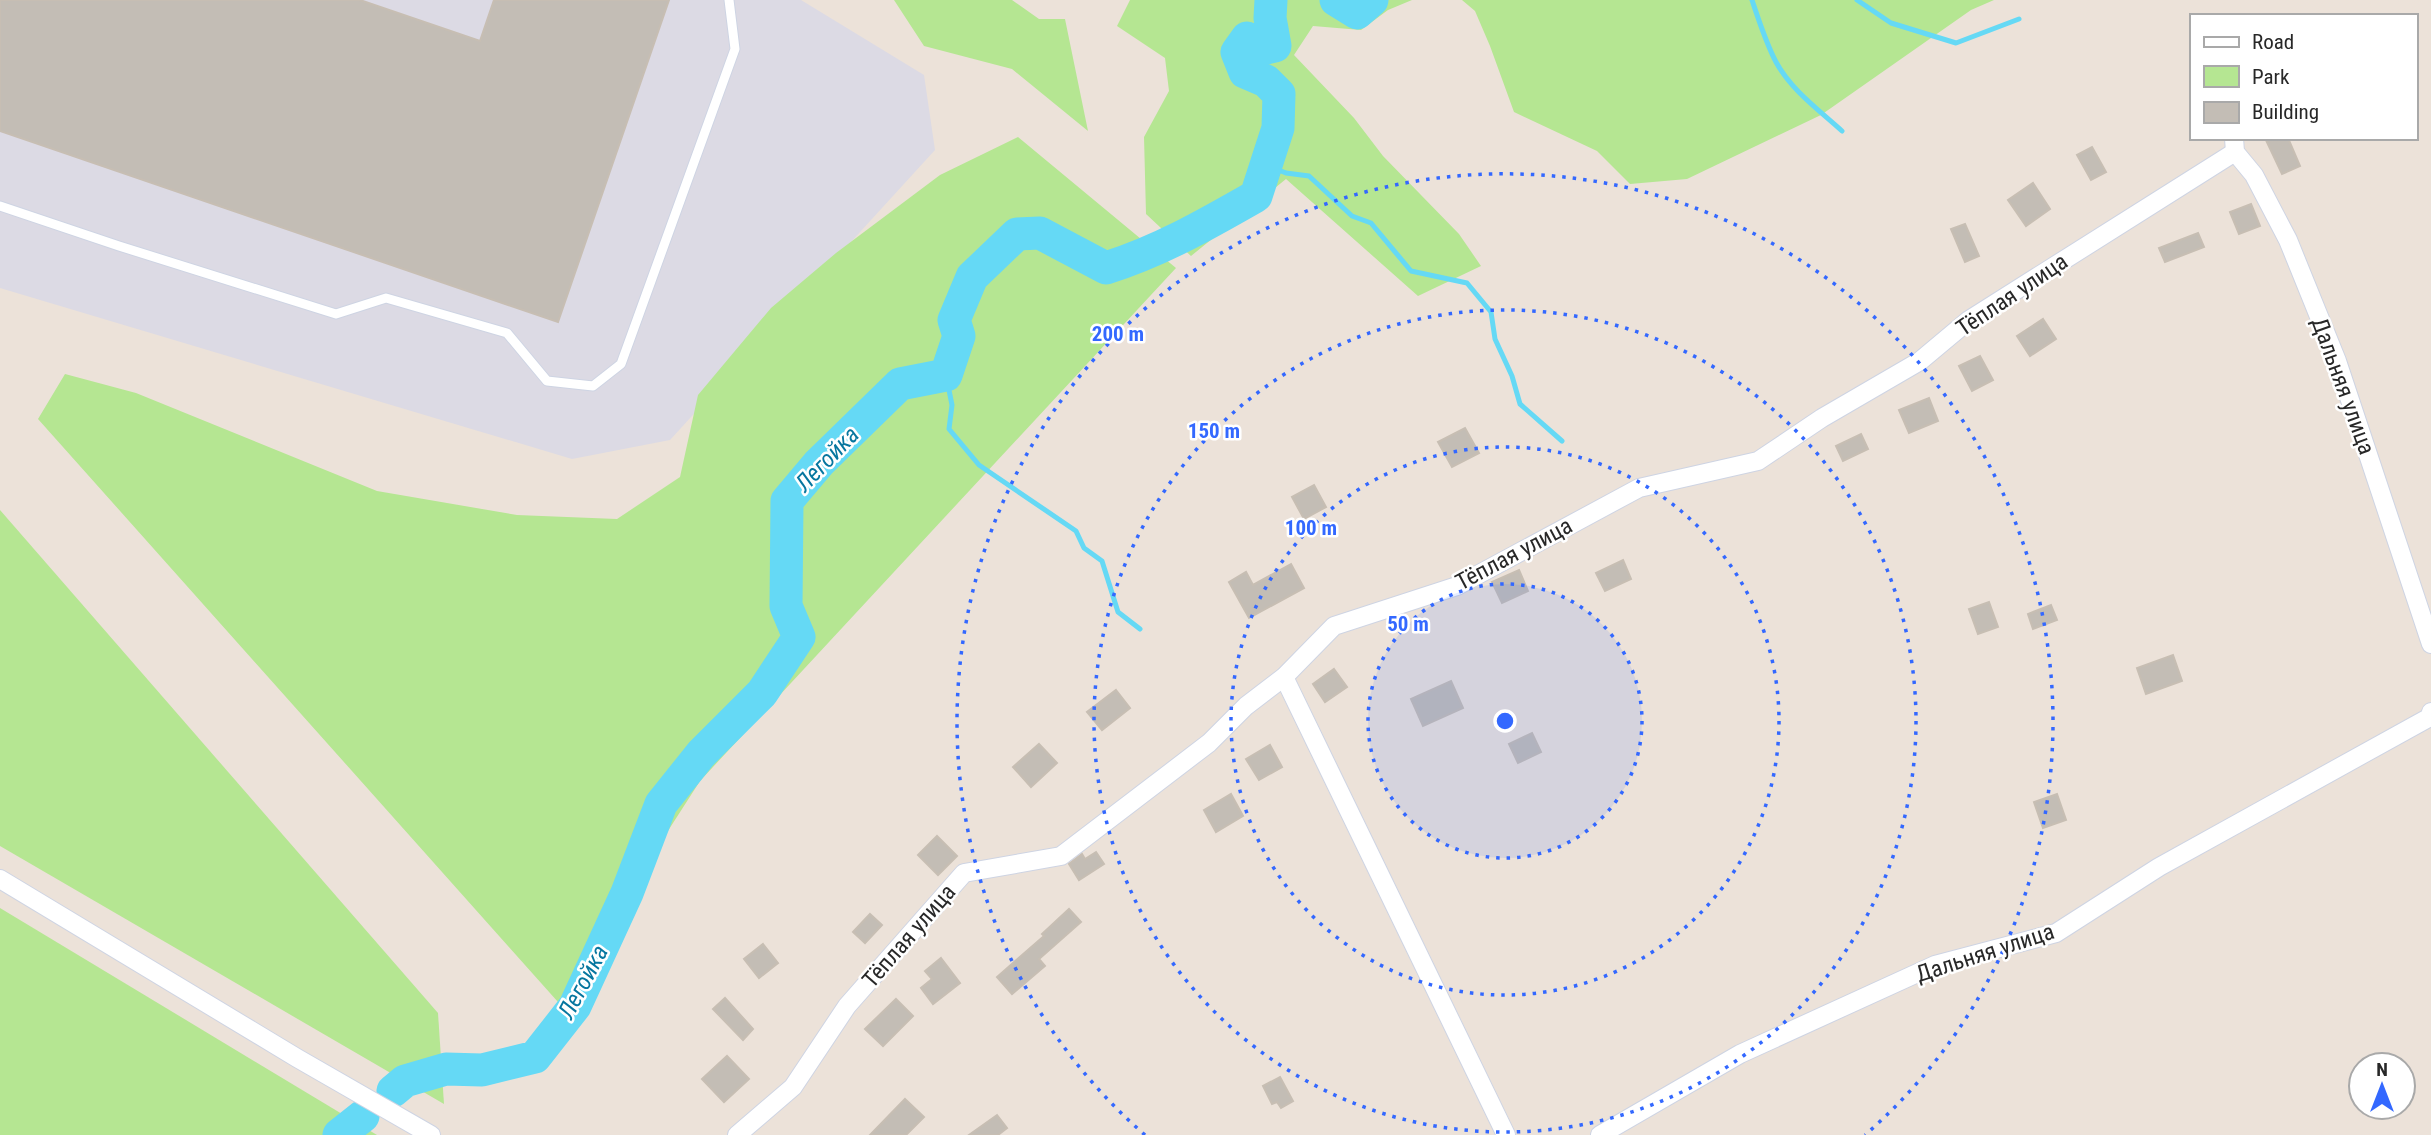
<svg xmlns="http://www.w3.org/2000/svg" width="2431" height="1135" viewBox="0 0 2431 1135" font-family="'Roboto Condensed',sans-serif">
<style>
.industrial{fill:#dcdae4}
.green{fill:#b5e692}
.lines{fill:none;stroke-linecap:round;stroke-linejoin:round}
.stream{stroke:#65d9f5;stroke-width:5}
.river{stroke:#65d9f5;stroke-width:33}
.building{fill:#c3bdb5;stroke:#c7beb3;stroke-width:2}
.lane-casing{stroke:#ced4e3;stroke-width:11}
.street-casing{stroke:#ced4e3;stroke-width:20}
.lane{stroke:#fff;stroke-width:9}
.street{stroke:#fff;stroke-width:18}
.ring{fill:none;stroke:#3368ff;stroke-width:3.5;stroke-dasharray:3.5 7}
.labels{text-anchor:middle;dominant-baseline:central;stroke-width:5;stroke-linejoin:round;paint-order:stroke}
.street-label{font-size:23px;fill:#282828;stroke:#fff}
.water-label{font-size:24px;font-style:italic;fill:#06769f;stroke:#fff}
.centre{fill:#3368ff;stroke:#fff;stroke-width:3.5}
.ring-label{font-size:21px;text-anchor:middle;font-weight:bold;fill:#3368ff;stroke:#fff;stroke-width:5;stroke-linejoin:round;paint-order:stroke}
</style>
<rect width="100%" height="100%" fill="#ece2d9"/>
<polygon class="industrial" points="0,0 801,0 924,75 935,150 670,440 572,459 0,288"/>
<g class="green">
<polygon points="894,0 1012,0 1039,19 1065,19 1088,131 1012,69 924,46"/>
<polygon points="1130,0 1412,0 1388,10 1361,30 1313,26 1294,55 1354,118 1383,156 1459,234 1481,266 1418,296 1286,179 1191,256 1146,214 1144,137 1169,91 1165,58 1117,26"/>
<polygon points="1462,0 1994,0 1971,10 1821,115 1687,179 1630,184 1597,151 1514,112 1490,46 1475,11"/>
<polygon points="1018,137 1176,268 700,781 558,1002 38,419 65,374 136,393 377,491 517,515 617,519 680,477 698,395 771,308 836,253 940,175"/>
<polygon points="0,510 438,1013 444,1104 0,846"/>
<polygon points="0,908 377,1135 0,1135"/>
</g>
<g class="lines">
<g class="stream">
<path d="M1752,0C1759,21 1766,43 1776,62C1791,90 1819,110 1842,131"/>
<polyline points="1857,0 1891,23 1956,43 2019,19"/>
<polyline points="1266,165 1286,173 1309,176 1352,216 1371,223 1411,271 1467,283 1491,312 1495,339 1512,376 1520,404 1562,441"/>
<polyline points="946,375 952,405 949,429 979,465 1076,531 1084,548 1102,561 1118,612 1140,629"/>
</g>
<g class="river">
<polyline points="1336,0 1357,13 1372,0"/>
<path d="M393,1091L405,1081L446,1069L482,1070L535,1057L575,1006L627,893L661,804L701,754L762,693L799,637L786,606L787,501L819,463L900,384L946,375L959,336L954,320L972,277L1017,234L1040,233L1106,268C1160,251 1207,224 1256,196L1278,128L1279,94L1266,81L1245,72L1237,52L1247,38L1262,49L1275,46L1270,18L1271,0"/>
<polyline points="339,1135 363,1116"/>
</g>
</g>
<g class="building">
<polygon points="0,0 360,0 480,41 494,0 669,0 558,322 0,131"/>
<polygon points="2265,138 2288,138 2300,166 2282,174"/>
<polygon points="2092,147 2106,172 2091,180 2077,155"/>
<polygon points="2033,183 2050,209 2026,226 2008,200"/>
<polygon points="2251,204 2260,226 2239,234 2230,212"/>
<polygon points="1965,224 1979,256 1965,262 1951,229"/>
<polygon points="2198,233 2204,247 2165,262 2159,248"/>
<polygon points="2043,319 2056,339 2030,356 2017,336"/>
<polygon points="1980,356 1993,380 1972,391 1959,366"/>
<polygon points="1929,398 1938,421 1909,433 1899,410"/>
<polygon points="1465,428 1479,453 1452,467 1438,442"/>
<polygon points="1861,434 1868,449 1843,461 1836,446"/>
<polygon points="1314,485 1326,507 1304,519 1292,497"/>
<polygon points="1623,560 1631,579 1605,591 1596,573"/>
<polygon points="1291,564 1304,588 1249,618 1229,582 1246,572 1253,585"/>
<polygon points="1519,570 1528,591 1502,603 1492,582"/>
<polygon points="1989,602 1998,627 1978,634 1969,609"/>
<polygon points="2051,605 2057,620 2033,629 2028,614"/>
<polygon points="2173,655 2182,681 2146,694 2137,668"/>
<polygon points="1334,669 1347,687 1325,702 1313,684"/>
<polygon points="1451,681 1463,708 1423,726 1411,699"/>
<polygon points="1116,690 1130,708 1102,730 1087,712"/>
<polygon points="1532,733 1541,752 1518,763 1509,744"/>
<polygon points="1039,744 1057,763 1031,787 1013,767"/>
<polygon points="1270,745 1282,767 1259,780 1246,759"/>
<polygon points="1231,794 1243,816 1216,832 1204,810"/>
<polygon points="2057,794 2066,820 2043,828 2034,802"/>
<polygon points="937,836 957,856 938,875 918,855"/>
<polygon points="1096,852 1104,864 1079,880 1069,864 1082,854 1085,859"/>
<polygon points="1069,909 1081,922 1039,959 1045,966 1012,994 997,977 1044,936 1042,934"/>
<polygon points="870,914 882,925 865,943 853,932"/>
<polygon points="763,944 778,963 759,978 744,959"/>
<polygon points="941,958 960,983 933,1004 921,988 932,979 925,971"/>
<polygon points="725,998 753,1029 743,1040 713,1009"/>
<polygon points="896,999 913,1016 883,1046 865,1029"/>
<polygon points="727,1056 749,1079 724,1102 702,1079"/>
<polygon points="1280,1077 1293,1101 1281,1108 1277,1102 1272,1104 1263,1086"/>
<polygon points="905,1099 924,1117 906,1135 870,1135"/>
<polygon points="997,1115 1007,1128 998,1135 969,1135"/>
</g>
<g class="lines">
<g class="lane-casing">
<polyline id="lane" points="0,206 119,246 336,314 386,298 507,333 547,381 593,386 621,364 735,49 729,0"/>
</g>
<g class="street-casing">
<g id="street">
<polyline points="2234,138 2235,152 2254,175 2288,240 2337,361 2431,644"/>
<polyline points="1284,677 1506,1135"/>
<polyline points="0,879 297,1058 431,1135"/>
<polyline points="737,1135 793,1087 847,1006 964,873 1061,856 1209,743 1246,706 1284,677 1334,626 1457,586 1639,488 1758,461 1822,418 1920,361 1969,320 2235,152"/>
<polyline points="1600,1135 1740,1054 1935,965 2056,933 2159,867 2430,717 2431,712"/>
</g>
</g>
<use href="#lane" class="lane"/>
<use href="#street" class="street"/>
</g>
<circle cx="1505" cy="721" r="137" fill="#3368ff" fill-opacity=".12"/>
<g class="ring">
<circle cx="1505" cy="721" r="137"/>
<circle cx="1505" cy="721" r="274"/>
<circle cx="1505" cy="721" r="411"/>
<path d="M1145 1135A548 548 0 1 1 1865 1135"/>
</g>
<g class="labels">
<g class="street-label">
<text transform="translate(2012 295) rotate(-34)">Тёплая улица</text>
<text transform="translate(2343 386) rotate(70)">Дальняя улица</text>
<text transform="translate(1514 554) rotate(-28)">Тёплая улица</text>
<text transform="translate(909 936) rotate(-49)">Тёплая улица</text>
<text transform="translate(1985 953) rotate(-18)">Дальняя улица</text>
</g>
<g class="water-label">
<text transform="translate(827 459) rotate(-46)">Легойка</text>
<text transform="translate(583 982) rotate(-62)">Легойка</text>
</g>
</g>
<circle cx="1505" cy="721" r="10" class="centre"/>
<g class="ring-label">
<text x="1118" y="341">200 m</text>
<text x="1214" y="438">150 m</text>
<text x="1311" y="535">100 m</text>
<text x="1408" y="631">50 m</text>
</g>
<rect x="2190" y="14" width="228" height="126" fill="#ffffff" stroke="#a9a9a9" stroke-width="2"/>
<rect x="2204" y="37" width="35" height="10" fill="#ffffff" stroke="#a9a9a9" stroke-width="2"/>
<text x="2252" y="49" font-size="21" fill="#282828">Road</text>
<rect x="2204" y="66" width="35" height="21" fill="#b5e692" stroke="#a9a9a9" stroke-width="2"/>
<text x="2252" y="84" font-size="21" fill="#282828">Park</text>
<rect x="2204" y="102" width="35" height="21" fill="#c3bdb5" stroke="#a9a9a9" stroke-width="2"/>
<text x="2252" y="119" font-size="21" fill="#282828">Building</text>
<g transform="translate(2382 1086)"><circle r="33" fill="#ffffff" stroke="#a9a9a9" stroke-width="2"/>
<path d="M0-5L12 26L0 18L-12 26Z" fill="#3368ff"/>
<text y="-10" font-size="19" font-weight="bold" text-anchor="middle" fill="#282828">N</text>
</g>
</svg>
